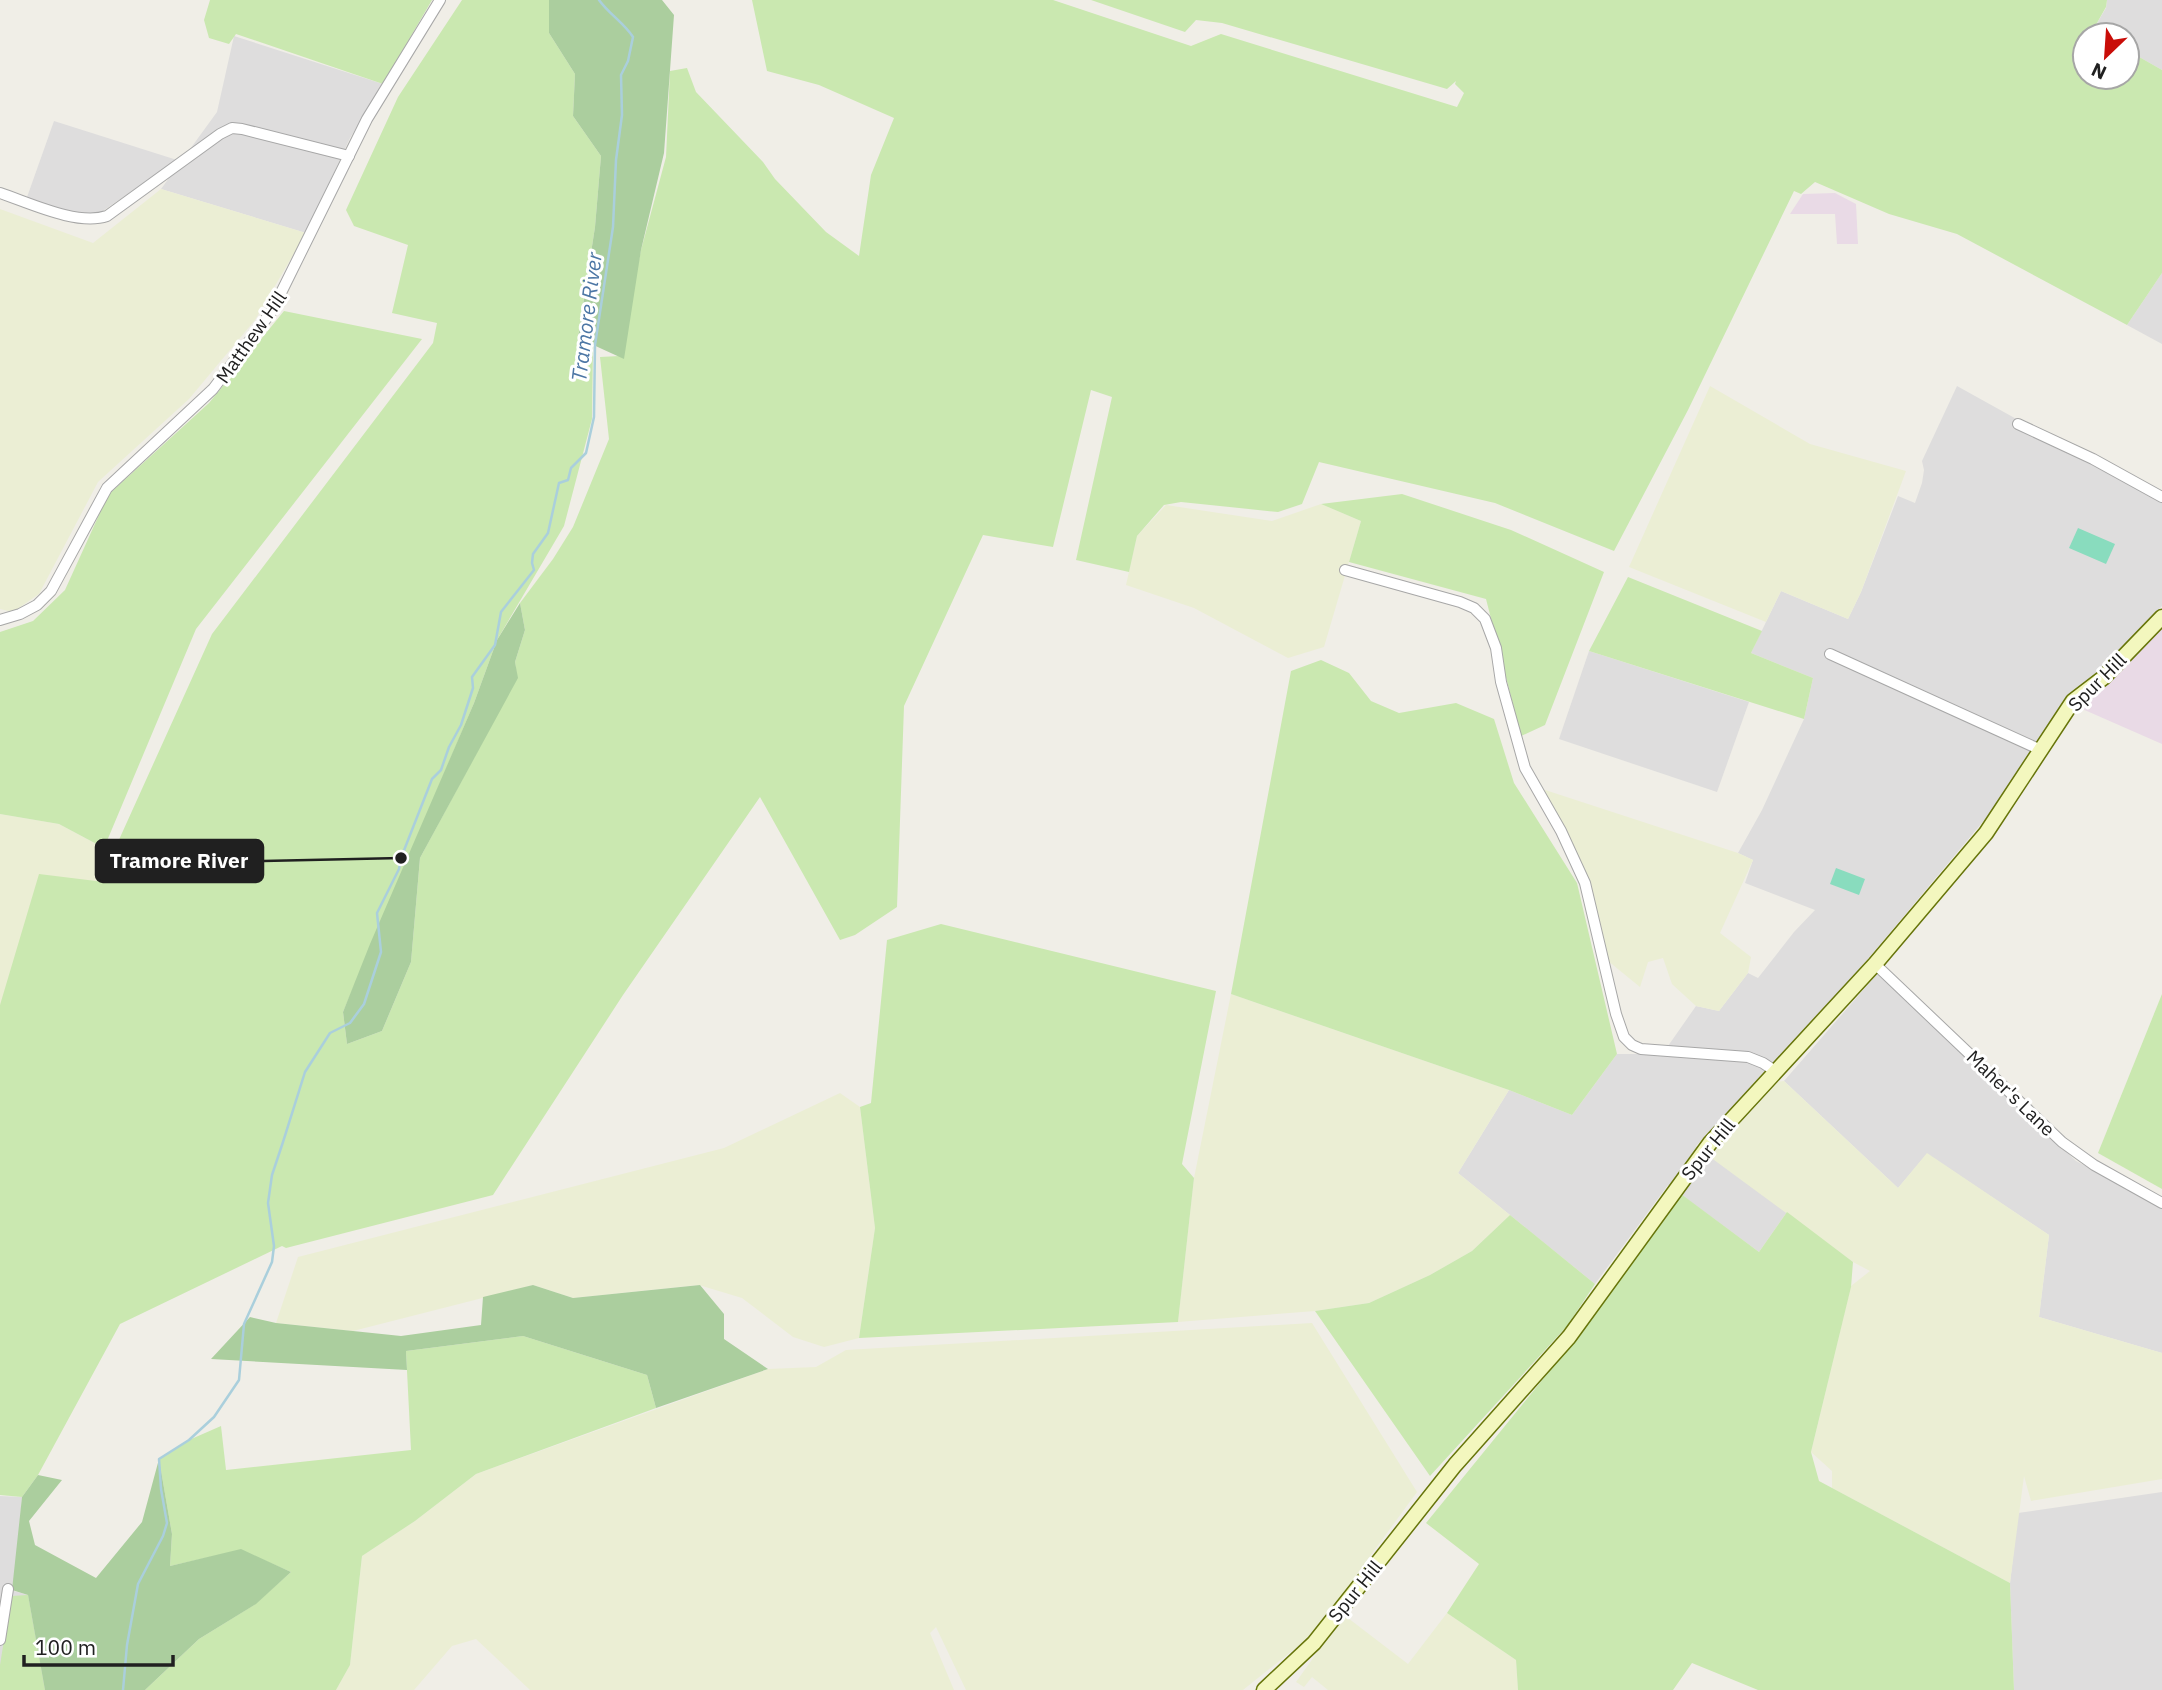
<svg xmlns="http://www.w3.org/2000/svg" width="2162" height="1690" viewBox="0 0 2162 1690" font-family="'IBM Plex Sans',sans-serif">
<style>
.residential{fill:#dedddd}
.industrial{fill:#e9dae6}
.farmland{fill:#ebeed4}
.grass{fill:#cae8b0}
.forest{fill:#abce9e}
.pitch{fill:#89dcbe}
.lines{fill:none;stroke-linecap:round;stroke-linejoin:round}
.stream{stroke:#aacfdc;stroke-width:2.5}
.street-casing{stroke:#a7a7a7;stroke-width:12}
.secondary-casing{stroke:#67750a;stroke-width:17}
.street{stroke:#fff;stroke-width:10}
.secondary{stroke:#f3f7be;stroke-width:14}
.labels{text-anchor:middle;dominant-baseline:central;stroke-width:6;stroke-linejoin:round;paint-order:stroke}
.street-label{font-size:19px;fill:#202020;stroke:#fff}
.water-label{font-size:21px;font-style:italic;fill:#4d77a5;stroke:#fff}
.leader{fill:none;stroke:#202020;stroke-width:2.5}
.callout-dot{fill:#202020;stroke:#fff;stroke-width:2.5}
.callout{fill:#202020;stroke:#202020;stroke-width:2.5}
.callout-label{font-size:21px;text-anchor:middle;font-weight:bold;fill:#fff}
</style>
<rect width="100%" height="100%" fill="#f0eee7"/>
<g class="residential">
<polygon points="2107,0 2162,0 2162,70 2127,50 2127,35 2102,35 2093,30 2106,8"/>
<polygon points="234,36 383,84 350,138 306,233 161,189 217,112"/>
<polygon points="54,121 177,160 94,217 26,200"/>
<polygon points="2162,273 2162,344 2127,325"/>
<polygon points="1957,386 2162,500 2162,606 2102,671 2065,702 1986,818 1857,972 1696,1146 1787,1212 1759,1252 1668,1185 1595,1284 1458,1173 1509,1090 1572,1115 1617,1054 1748,1054 1668,1046 1696,1006 1719,1011 1748,973 1758,978 1794,932 1815,910 1745,883 1753,860 1738,853 1762,810 1804,719 1813,678 1751,653 1781,591 1848,619 1861,592 1898,496 1915,503 1922,483 1924,470 1922,461"/>
<polygon points="1589,651 1749,702 1717,792 1559,739"/>
<polygon points="1878,973 2076,1161 2162,1205 2162,1353 2039,1317 2049,1235 1927,1154 1898,1188 1784,1081"/>
<polygon points="2162,1492 2162,1690 2014,1690 2010,1583 2018,1513"/>
<polygon points="0,1496 22,1497 14,1591 28,1595 46,1690 0,1690"/>
</g>
<g class="industrial">
<polygon points="1835,193 1856,204 1858,244 1837,244 1835,214 1790,214 1803,194"/>
<polygon points="2162,628 2162,744 2080,708 2108,685"/>
</g>
<g class="farmland">
<polygon points="161,189 306,233 255,320 189,399 98,482 39,594 13,612 0,609 0,209 93,243"/>
<polygon points="1710,386 1810,444 1906,471 1861,592 1848,619 1781,591 1766,622 1629,567"/>
<polygon points="1321,504 1361,521 1324,647 1288,658 1194,608 1126,585 1137,536 1166,505 1272,521"/>
<polygon points="1536,787 1738,853 1753,860 1720,933 1751,957 1748,973 1719,1011 1696,1006 1672,984 1663,958 1648,962 1640,987 1602,956 1585,883"/>
<polygon points="0,814 59,824 113,853 104,882 0,1005"/>
<polygon points="1231,994 1509,1090 1458,1173 1510,1215 1472,1251 1430,1275 1369,1303 1315,1311 1178,1322 1194,1178"/>
<polygon points="1784,1081 1898,1188 1927,1153 2049,1235 2039,1317 2162,1353 2162,1479 2031,1501 2024,1476 2010,1583 1832,1488 1832,1471 1811,1452 1851,1286 1870,1271 1853,1262 1710,1157 1775,1082"/>
<polygon points="840,1093 860,1107 875,1228 859,1338 824,1347 793,1337 742,1298 699,1285 573,1298 533,1285 353,1331 276,1323 298,1257 724,1148"/>
<polygon points="1312,1323 1417,1492 1313,1634 1243,1690 966,1690 936,1627 930,1633 954,1690 530,1690 476,1639 452,1646 414,1690 336,1690 350,1665 362,1556 415,1521 476,1474 768,1369 816,1367 846,1350"/>
<polygon points="1447,1613 1516,1660 1518,1690 1328,1690 1312,1677 1304,1687 1296,1682 1344,1615 1408,1664"/>
</g>
<g class="grass">
<polygon points="210,0 432,0 383,84 236,34 229,44 209,38 204,20"/>
<polygon points="462,0 549,0 549,33 575,74 573,116 601,156 595,227 578,337 593,345 592,419 564,526 497,640 474,703 343,1012 347,1044 382,1031 411,962 420,858 517,678 515,662 525,630 520,603 553,559 573,527 609,439 600,357 619,356 641,250 666,157 670,71 687,68 696,92 763,162 775,179 826,232 859,256 871,175 894,118 819,85 767,71 752,0 1053,0 1191,46 1221,34 1457,107 1464,93 1455,84 1456,81 1447,89 1222,23 1196,20 1185,32 1091,0 2107,0 2106,7 2093,30 2102,35 2085,35 2085,77 2127,77 2127,50 2162,70 2162,273 2127,325 1957,234 1889,214 1815,182 1801,194 1794,191 1688,410 1614,551 1495,503 1319,462 1302,504 1278,512 1181,502 1164,505 1137,536 1129,572 1076,560 1112,397 1091,390 1053,547 983,535 904,706 897,907 855,935 840,940 760,797 623,995 493,1195 286,1248 282,1246 120,1324 38,1475 22,1497 0,1495 0,1005 39,874 104,882 113,853 212,634 433,343 437,323 392,313 408,245 354,226 346,210 398,97"/>
<polygon points="284,311 422,339 196,629 104,848 59,824 0,814 0,632 33,621 65,590 108,495 209,403"/>
<polygon points="1402,494 1511,530 1604,572 1545,725 1521,736 1486,599 1349,562 1361,521 1321,504"/>
<polygon points="1628,577 1762,631 1751,653 1813,678 1804,719 1589,651"/>
<polygon points="1321,660 1349,673 1371,701 1399,713 1456,703 1494,719 1514,783 1577,883 1617,1054 1572,1115 1509,1090 1231,994 1291,671"/>
<polygon points="941,924 1216,991 1182,1164 1194,1178 1178,1322 859,1338 875,1228 860,1107 871,1103 887,940"/>
<polygon points="2162,994 2162,1189 2098,1153"/>
<polygon points="1681,1194 1759,1252 1787,1212 1853,1262 1851,1287 1811,1452 1819,1481 2010,1583 2014,1690 1758,1690 1692,1663 1673,1690 1518,1690 1516,1660 1447,1613 1479,1564 1426,1523 1582,1331"/>
<polygon points="1510,1215 1595,1284 1567,1326 1430,1476 1315,1311 1369,1303 1430,1275 1472,1251"/>
<polygon points="523,1336 647,1375 656,1408 476,1474 415,1521 362,1556 350,1665 336,1690 145,1690 199,1639 254,1605 291,1572 241,1550 170,1566 172,1534 159,1459 189,1440 221,1426 226,1470 411,1450 406,1351"/>
<polygon points="28,1595 45,1690 0,1690 0,1665 11,1596"/>
</g>
<g class="forest">
<polygon points="549,0 662,0 674,15 664,153 641,250 624,359 578,338 595,227 601,156 573,116 575,74 549,33"/>
<polygon points="520,603 525,630 515,662 518,678 420,858 411,962 382,1031 347,1044 343,1012 370,944 474,703 497,640"/>
<polygon points="533,1285 573,1298 700,1285 724,1314 724,1339 768,1369 656,1408 647,1375 523,1336 406,1351 407,1370 211,1359 250,1317 276,1323 401,1336 481,1325 483,1297"/>
<polygon points="159,1459 172,1534 170,1566 241,1549 291,1572 256,1604 199,1639 145,1690 45,1690 28,1595 12,1590 22,1497 38,1475 62,1480 29,1521 35,1545 96,1578 142,1522"/>
</g>
<g class="pitch">
<polygon points="2078,528 2115,544 2106,564 2069,548"/>
<polygon points="1836,868 1865,879 1859,895 1830,884"/>
</g>
<g class="lines">
<path class="stream" d="M123,1690L127,1645L138,1584L163,1536L167,1523L161,1489L159,1459L189,1440L214,1417L239,1380L244,1324L272,1262L274,1246L268,1203L272,1175L283,1142L305,1072L330,1033L350,1023L364,1004L381,952L377,913L399,869L401,858L432,779L441,770L449,747L461,725L473,688L472,677L495,645L501,612L534,570L532,563L533,554L548,533L559,483L568,480L571,468L586,453L594,417L595,345L613,227L616,160L622,115L621,75L628,61L633,37C624,23 609,14 599,0"/>
<g class="street-casing">
<g id="street">
<path d="M0,193C30,203 77,226 107,216L220,134L232,128L242,129L349,156"/>
<polyline points="2018,424 2093,459 2162,497"/>
<polyline points="1345,570 1460,602 1474,608 1485,619 1496,648 1501,682 1525,768 1561,831 1585,883 1616,1014 1624,1037 1632,1045 1641,1049 1748,1057 1763,1063 1775,1071"/>
<polyline points="0,620 20,614 37,605 51,591 107,488 213,389 272,311 367,119 440,0"/>
<polyline points="1830,654 2041,750"/>
<polyline points="1875,964 2062,1142 2094,1165 2162,1203"/>
<polyline points="0,1640 8,1589"/>
</g>
</g>
<g class="secondary-casing">
<polyline id="secondary" points="1264,1690 1314,1643 1455,1465 1569,1337 1710,1143 1875,964 1986,833 2073,701 2103,678 2162,617"/>
</g>
<use href="#street" class="street"/>
<use href="#secondary" class="secondary"/>
</g>
<g class="labels">
<g class="street-label">
<text transform="translate(251 337) rotate(-55)">Matthew Hill</text>
<text transform="translate(2097 682) rotate(-45)">Spur Hill</text>
<text transform="translate(2011 1093) rotate(44)">Maher's Lane</text>
<text transform="translate(1708 1149) rotate(-51)">Spur Hill</text>
<text transform="translate(1355 1591) rotate(-51)">Spur Hill</text>
</g>
<g class="water-label">
<text transform="translate(586 317) rotate(-83)">Tramore River</text>
</g>
</g>
<path class="leader" d="M401 858L263 861"/>
<circle class="callout-dot" cx="401" cy="858" r="7"/>
<rect class="callout" x="96" y="840" width="167" height="42" rx="7"/>
<g class="callout-label">
<text x="179" y="868">Tramore River</text>
</g>
<g transform="translate(2106 56) rotate(205)"><circle r="33" fill="#ffffff" stroke="#a6a6a6" stroke-width="2"/>
<path d="M0-5L12 26L0 18L-12 26Z" fill="#c90d08"/>
<text y="-10" font-size="19" font-weight="bold" text-anchor="middle" fill="#202020">N</text>
</g>
<path d="M24 1655v10h149v-10" fill="none" stroke="#202020" stroke-width="3.5"/>
<text x="35" y="1655" font-size="21" fill="#202020" stroke="#ffffff" stroke-width="5" paint-order="stroke">100 m</text>
</svg>
